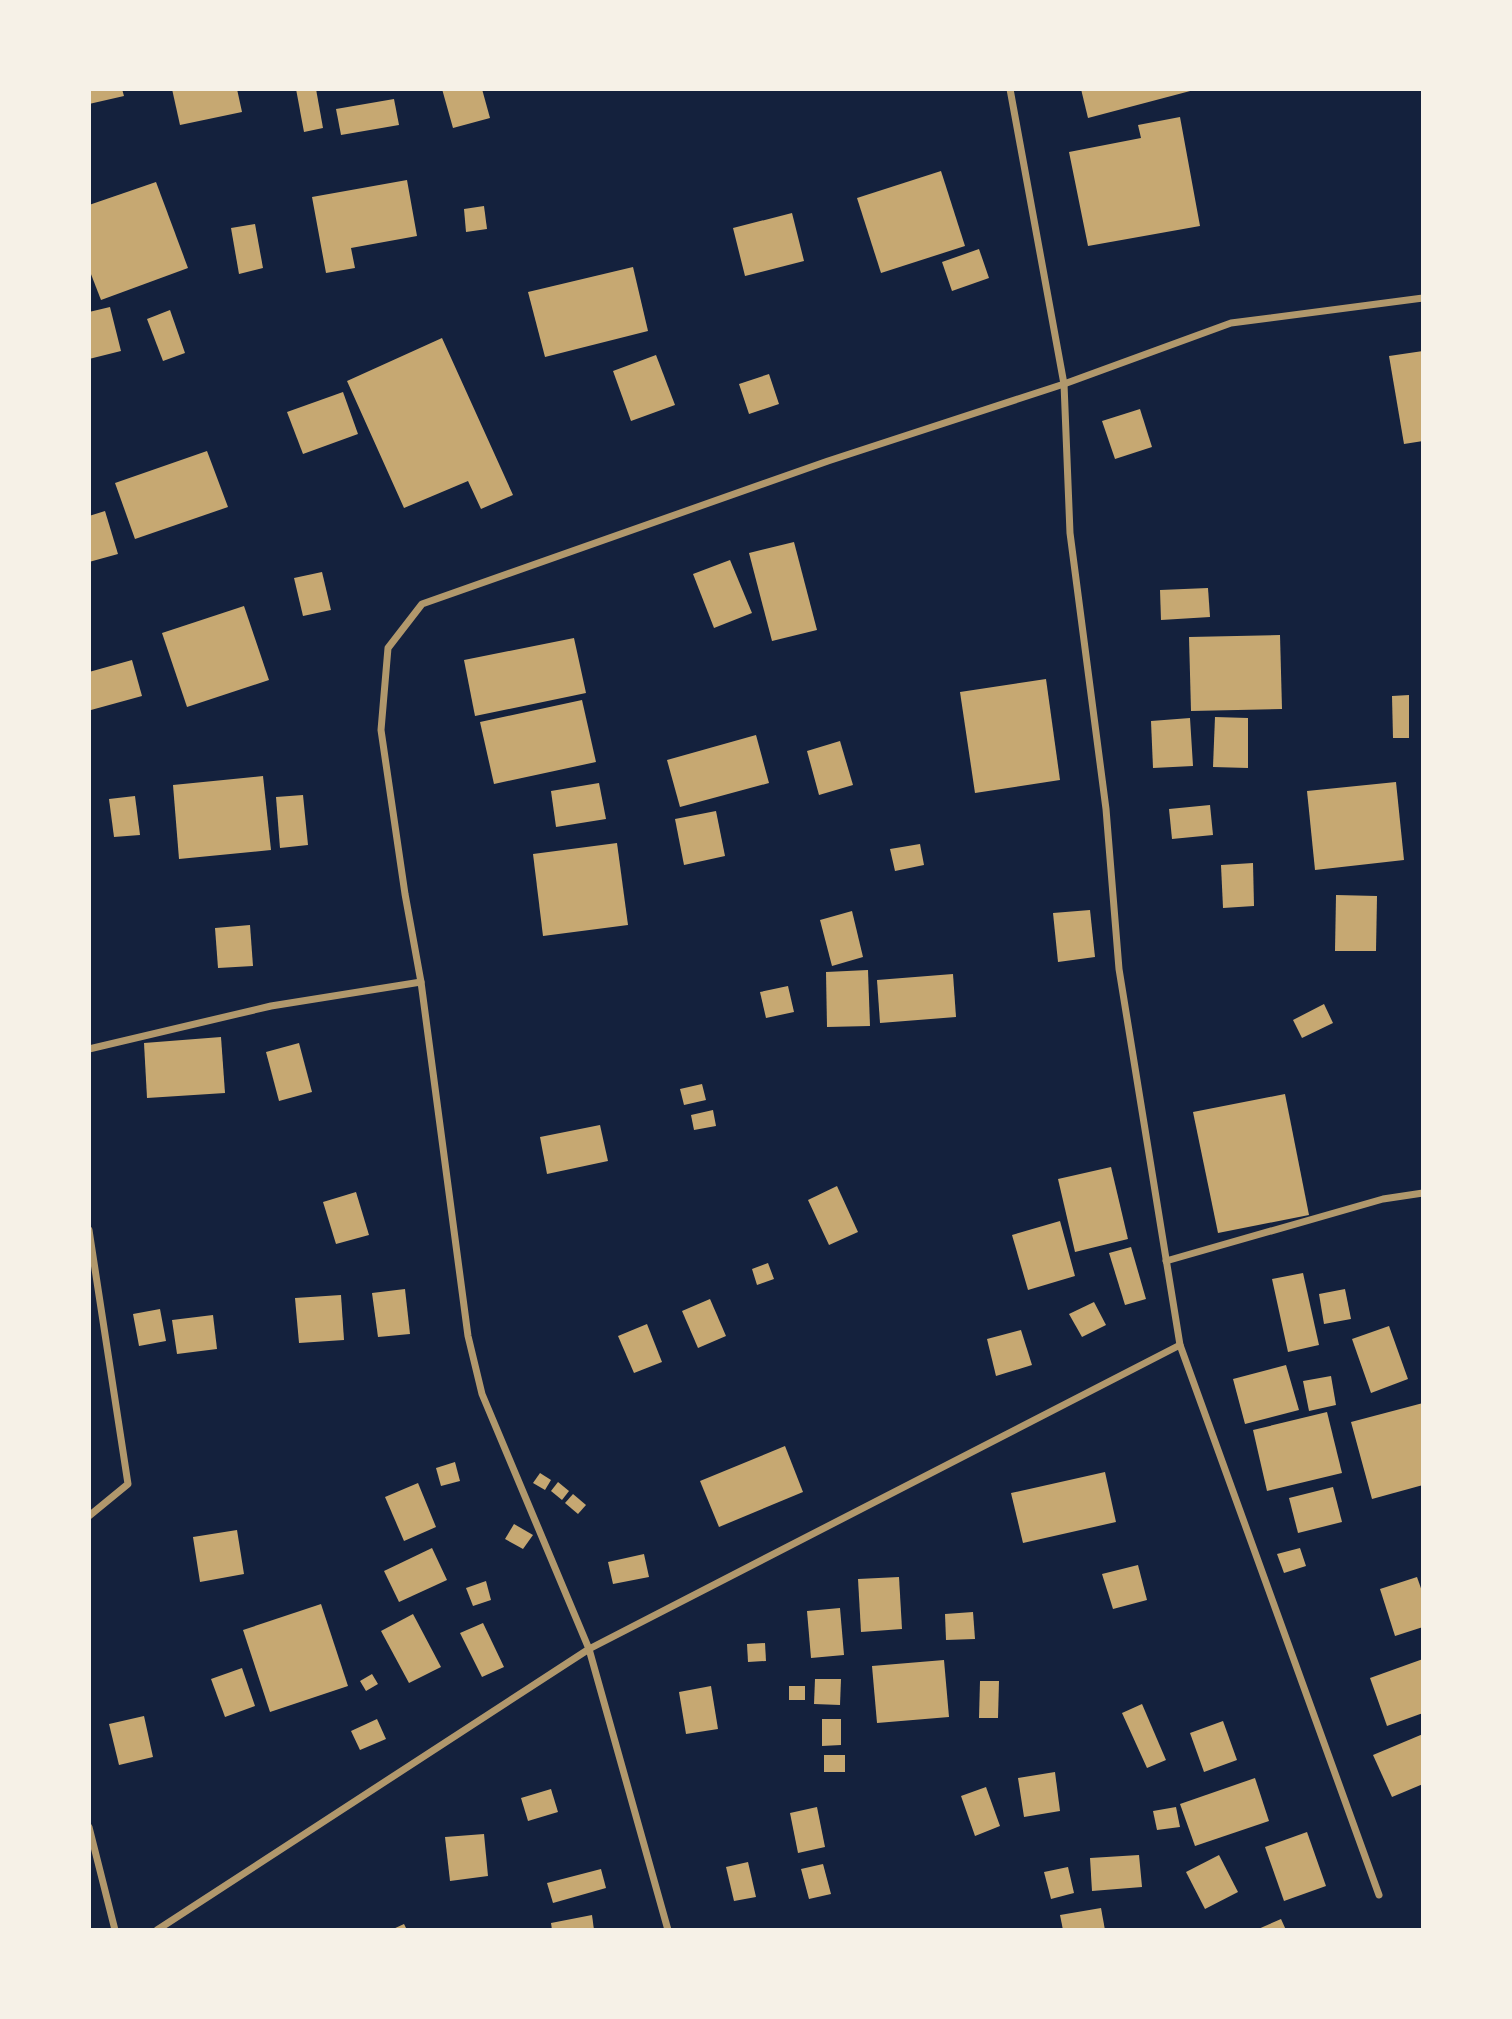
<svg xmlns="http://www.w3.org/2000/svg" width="1512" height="2019" viewBox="0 0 1512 2019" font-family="Merriweather,serif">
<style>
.building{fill:#c6a872}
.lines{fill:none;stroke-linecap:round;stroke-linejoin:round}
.minor{stroke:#b1986c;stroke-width:7}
</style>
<rect width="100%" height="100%" fill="#14213d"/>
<g class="building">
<polygon points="89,89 122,89 124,96 89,104"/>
<polygon points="172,89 237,89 242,112 180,125"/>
<polygon points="296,89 316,89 323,128 304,132"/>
<polygon points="442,89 482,89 490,118 453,128"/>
<polygon points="1081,89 1194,89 1194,90 1088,118"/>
<polygon points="394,99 399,125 341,135 336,109"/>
<polygon points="1180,117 1200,226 1088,246 1069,152 1141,138 1138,125"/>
<polygon points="941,171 965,246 881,273 857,198"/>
<polygon points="407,180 417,236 351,248 355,268 326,273 312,197"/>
<polygon points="156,182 188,268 101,300 89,269 89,205"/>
<polygon points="484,206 487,229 466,232 464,209"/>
<polygon points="792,213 804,261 745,276 733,228"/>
<polygon points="255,224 263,268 239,274 231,228"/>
<polygon points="979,249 989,278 952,291 942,262"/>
<polygon points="633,267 648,331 545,357 528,292"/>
<polygon points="110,307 121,351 89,359 89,312"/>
<polygon points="170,310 185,353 163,361 147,319"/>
<polygon points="442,338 513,495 481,509 468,481 404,508 347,381"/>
<polygon points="1423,351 1423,441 1404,444 1389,356"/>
<polygon points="656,355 675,405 631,421 613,371"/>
<polygon points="769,374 779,404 749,414 739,384"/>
<polygon points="343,392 358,434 303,454 287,412"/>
<polygon points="1140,409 1152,447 1115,459 1102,421"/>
<polygon points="207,451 228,507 135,539 115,483"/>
<polygon points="105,511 118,554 89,562 89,516"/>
<polygon points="794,542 817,630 772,641 749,553"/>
<polygon points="730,560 752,613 714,628 693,574"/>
<polygon points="322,572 331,610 303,616 294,578"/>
<polygon points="1208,588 1210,617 1161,620 1160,590"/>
<polygon points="244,606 269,680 187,707 162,633"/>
<polygon points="1280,635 1282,709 1191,711 1189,637"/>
<polygon points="574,638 586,693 475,716 464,660"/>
<polygon points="132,660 142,696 91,710 89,672"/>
<polygon points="1046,679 1060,780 975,793 960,692"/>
<polygon points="1409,695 1409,738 1393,738 1392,696"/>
<polygon points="582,700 596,762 494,784 480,722"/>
<polygon points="1215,717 1248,718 1248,768 1213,767"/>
<polygon points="1190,718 1193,766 1153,768 1151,721"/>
<polygon points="756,735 769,783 680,807 667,760"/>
<polygon points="840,741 853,785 819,795 807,751"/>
<polygon points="263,776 271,850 179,859 173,785"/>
<polygon points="1396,782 1404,860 1315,870 1307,791"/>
<polygon points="599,783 606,819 556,827 551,791"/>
<polygon points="303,795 308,845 280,848 276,797"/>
<polygon points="135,796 140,835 114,837 109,799"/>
<polygon points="1210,805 1213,835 1172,839 1169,809"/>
<polygon points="716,811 725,856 684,865 675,819"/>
<polygon points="617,843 628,925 543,936 533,854"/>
<polygon points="920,844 924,865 895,871 890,849"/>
<polygon points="1253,863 1254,906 1223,908 1221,865"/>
<polygon points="1336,895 1377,896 1376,951 1335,951"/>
<polygon points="1090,910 1095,957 1058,962 1053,913"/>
<polygon points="852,911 863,957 832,966 820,920"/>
<polygon points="250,925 253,966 218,968 215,928"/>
<polygon points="868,970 870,1026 827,1027 826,972"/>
<polygon points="953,974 956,1017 880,1023 877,980"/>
<polygon points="788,986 794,1012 766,1018 760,992"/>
<polygon points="1324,1004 1333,1023 1302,1038 1293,1020"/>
<polygon points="221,1037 225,1093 147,1098 144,1043"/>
<polygon points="299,1043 312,1092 279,1101 266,1052"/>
<polygon points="702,1084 706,1100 684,1105 680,1089"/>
<polygon points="1285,1094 1309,1215 1218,1233 1193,1112"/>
<polygon points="713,1110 716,1126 694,1130 691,1115"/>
<polygon points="600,1125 608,1161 547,1174 540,1137"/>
<polygon points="1111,1167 1128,1239 1075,1252 1058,1179"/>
<polygon points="837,1186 858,1232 829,1245 808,1200"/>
<polygon points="356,1192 369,1235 336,1244 323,1202"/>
<polygon points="1060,1221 1075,1276 1028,1290 1012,1235"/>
<polygon points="1131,1247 1146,1299 1125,1305 1109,1253"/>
<polygon points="768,1263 774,1279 757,1285 752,1269"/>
<polygon points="1303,1273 1319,1345 1288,1352 1272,1279"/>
<polygon points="405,1289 410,1334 378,1337 372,1293"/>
<polygon points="1345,1289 1351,1319 1324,1324 1319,1294"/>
<polygon points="341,1295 344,1340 299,1343 295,1298"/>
<polygon points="710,1299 726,1336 698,1348 682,1311"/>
<polygon points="1094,1302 1106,1325 1082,1337 1069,1314"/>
<polygon points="160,1309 166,1341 139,1346 133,1314"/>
<polygon points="213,1315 217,1349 177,1354 172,1320"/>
<polygon points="647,1324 662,1362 634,1373 618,1336"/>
<polygon points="1389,1326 1408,1379 1371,1393 1352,1339"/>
<polygon points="1021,1330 1032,1365 996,1376 987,1339"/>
<polygon points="1286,1365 1299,1410 1245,1424 1233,1379"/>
<polygon points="1331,1376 1336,1405 1309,1411 1303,1381"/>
<polygon points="1423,1403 1423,1485 1372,1499 1351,1422"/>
<polygon points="1327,1412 1342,1473 1267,1491 1253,1430"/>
<polygon points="785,1446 803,1492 719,1527 700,1481"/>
<polygon points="455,1462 460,1481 441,1486 436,1468"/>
<polygon points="1105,1472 1116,1522 1023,1543 1011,1493"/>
<polygon points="540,1473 551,1480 545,1490 533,1483"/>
<polygon points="558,1482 569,1491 562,1500 551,1491"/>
<polygon points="418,1483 436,1527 404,1541 385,1497"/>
<polygon points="1333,1487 1342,1522 1298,1533 1289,1498"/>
<polygon points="573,1494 586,1505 578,1514 565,1503"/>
<polygon points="514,1524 533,1535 523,1549 505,1539"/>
<polygon points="237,1530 244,1574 200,1582 193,1537"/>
<polygon points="432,1548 447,1580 399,1602 384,1571"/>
<polygon points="1300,1548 1306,1566 1284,1573 1277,1554"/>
<polygon points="644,1554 649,1577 613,1584 608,1562"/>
<polygon points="1138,1565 1147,1600 1113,1609 1102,1574"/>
<polygon points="899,1577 902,1629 861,1632 858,1579"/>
<polygon points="1417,1577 1423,1594 1423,1627 1395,1636 1380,1589"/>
<polygon points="486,1581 491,1600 473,1606 466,1588"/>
<polygon points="321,1604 348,1686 270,1712 243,1630"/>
<polygon points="840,1608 844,1655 811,1658 807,1611"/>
<polygon points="973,1612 975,1639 946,1640 945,1614"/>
<polygon points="413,1614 441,1667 409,1683 381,1631"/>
<polygon points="483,1623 504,1667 482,1677 460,1633"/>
<polygon points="765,1643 766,1661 748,1662 747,1644"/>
<polygon points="1423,1659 1423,1713 1387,1726 1370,1678"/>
<polygon points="944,1660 949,1717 877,1723 872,1666"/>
<polygon points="242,1668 255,1706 225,1717 211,1679"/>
<polygon points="372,1674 378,1684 366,1691 360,1681"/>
<polygon points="815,1679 841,1679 840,1705 814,1704"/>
<polygon points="980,1681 999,1681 998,1718 979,1718"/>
<polygon points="711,1686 718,1729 686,1734 679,1692"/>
<rect x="789" y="1686" width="16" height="14"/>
<polygon points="1142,1704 1166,1760 1147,1768 1122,1713"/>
<polygon points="144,1716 153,1757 119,1765 109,1724"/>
<polygon points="377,1719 386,1739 360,1750 351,1731"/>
<polygon points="822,1719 841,1719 841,1745 822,1746"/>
<polygon points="1223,1721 1237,1760 1204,1772 1190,1733"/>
<polygon points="1423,1734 1423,1784 1392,1797 1373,1755"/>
<rect x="824" y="1755" width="21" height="17"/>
<polygon points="1055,1772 1060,1811 1024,1817 1018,1778"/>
<polygon points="1255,1778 1269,1821 1195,1846 1180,1804"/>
<polygon points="986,1787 1000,1826 975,1836 961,1796"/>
<polygon points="551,1789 558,1812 528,1821 521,1798"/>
<polygon points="817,1807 825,1847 798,1853 790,1813"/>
<polygon points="1176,1807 1180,1827 1157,1830 1153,1811"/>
<polygon points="1307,1832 1326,1886 1284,1901 1265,1847"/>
<polygon points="484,1834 488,1876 450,1881 445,1837"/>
<polygon points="1139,1855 1142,1887 1092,1891 1090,1858"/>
<polygon points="1219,1855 1238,1892 1205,1909 1186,1872"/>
<polygon points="748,1862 756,1897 734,1901 726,1867"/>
<polygon points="823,1864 831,1894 809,1899 801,1869"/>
<polygon points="1068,1867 1074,1893 1051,1899 1044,1872"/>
<polygon points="601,1869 606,1888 553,1903 547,1883"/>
<polygon points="1101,1908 1105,1930 1063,1930 1060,1915"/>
<polygon points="592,1915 594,1930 552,1930 551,1923"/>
<polygon points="1281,1919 1286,1930 1256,1930"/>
<polygon points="404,1924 407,1930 391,1930"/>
</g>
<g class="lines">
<g class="minor">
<polyline points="1010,89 1064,384 1070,533 1106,809 1119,969 1180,1345 1379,1895"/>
<polyline points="89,1049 271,1006 421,982"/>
<polyline points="89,1230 128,1484 89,1516"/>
<polyline points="1166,1261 1383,1199 1423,1193"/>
<polyline points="89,1827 115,1930"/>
<polyline points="157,1930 589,1649 1180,1345"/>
<polyline points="668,1930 589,1649 482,1394 468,1336 421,982 405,894 381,730 388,648 422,604 828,461 1064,384 1231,323 1423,298"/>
</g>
</g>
<rect width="1512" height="2019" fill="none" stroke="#f6f1e7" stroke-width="182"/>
</svg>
